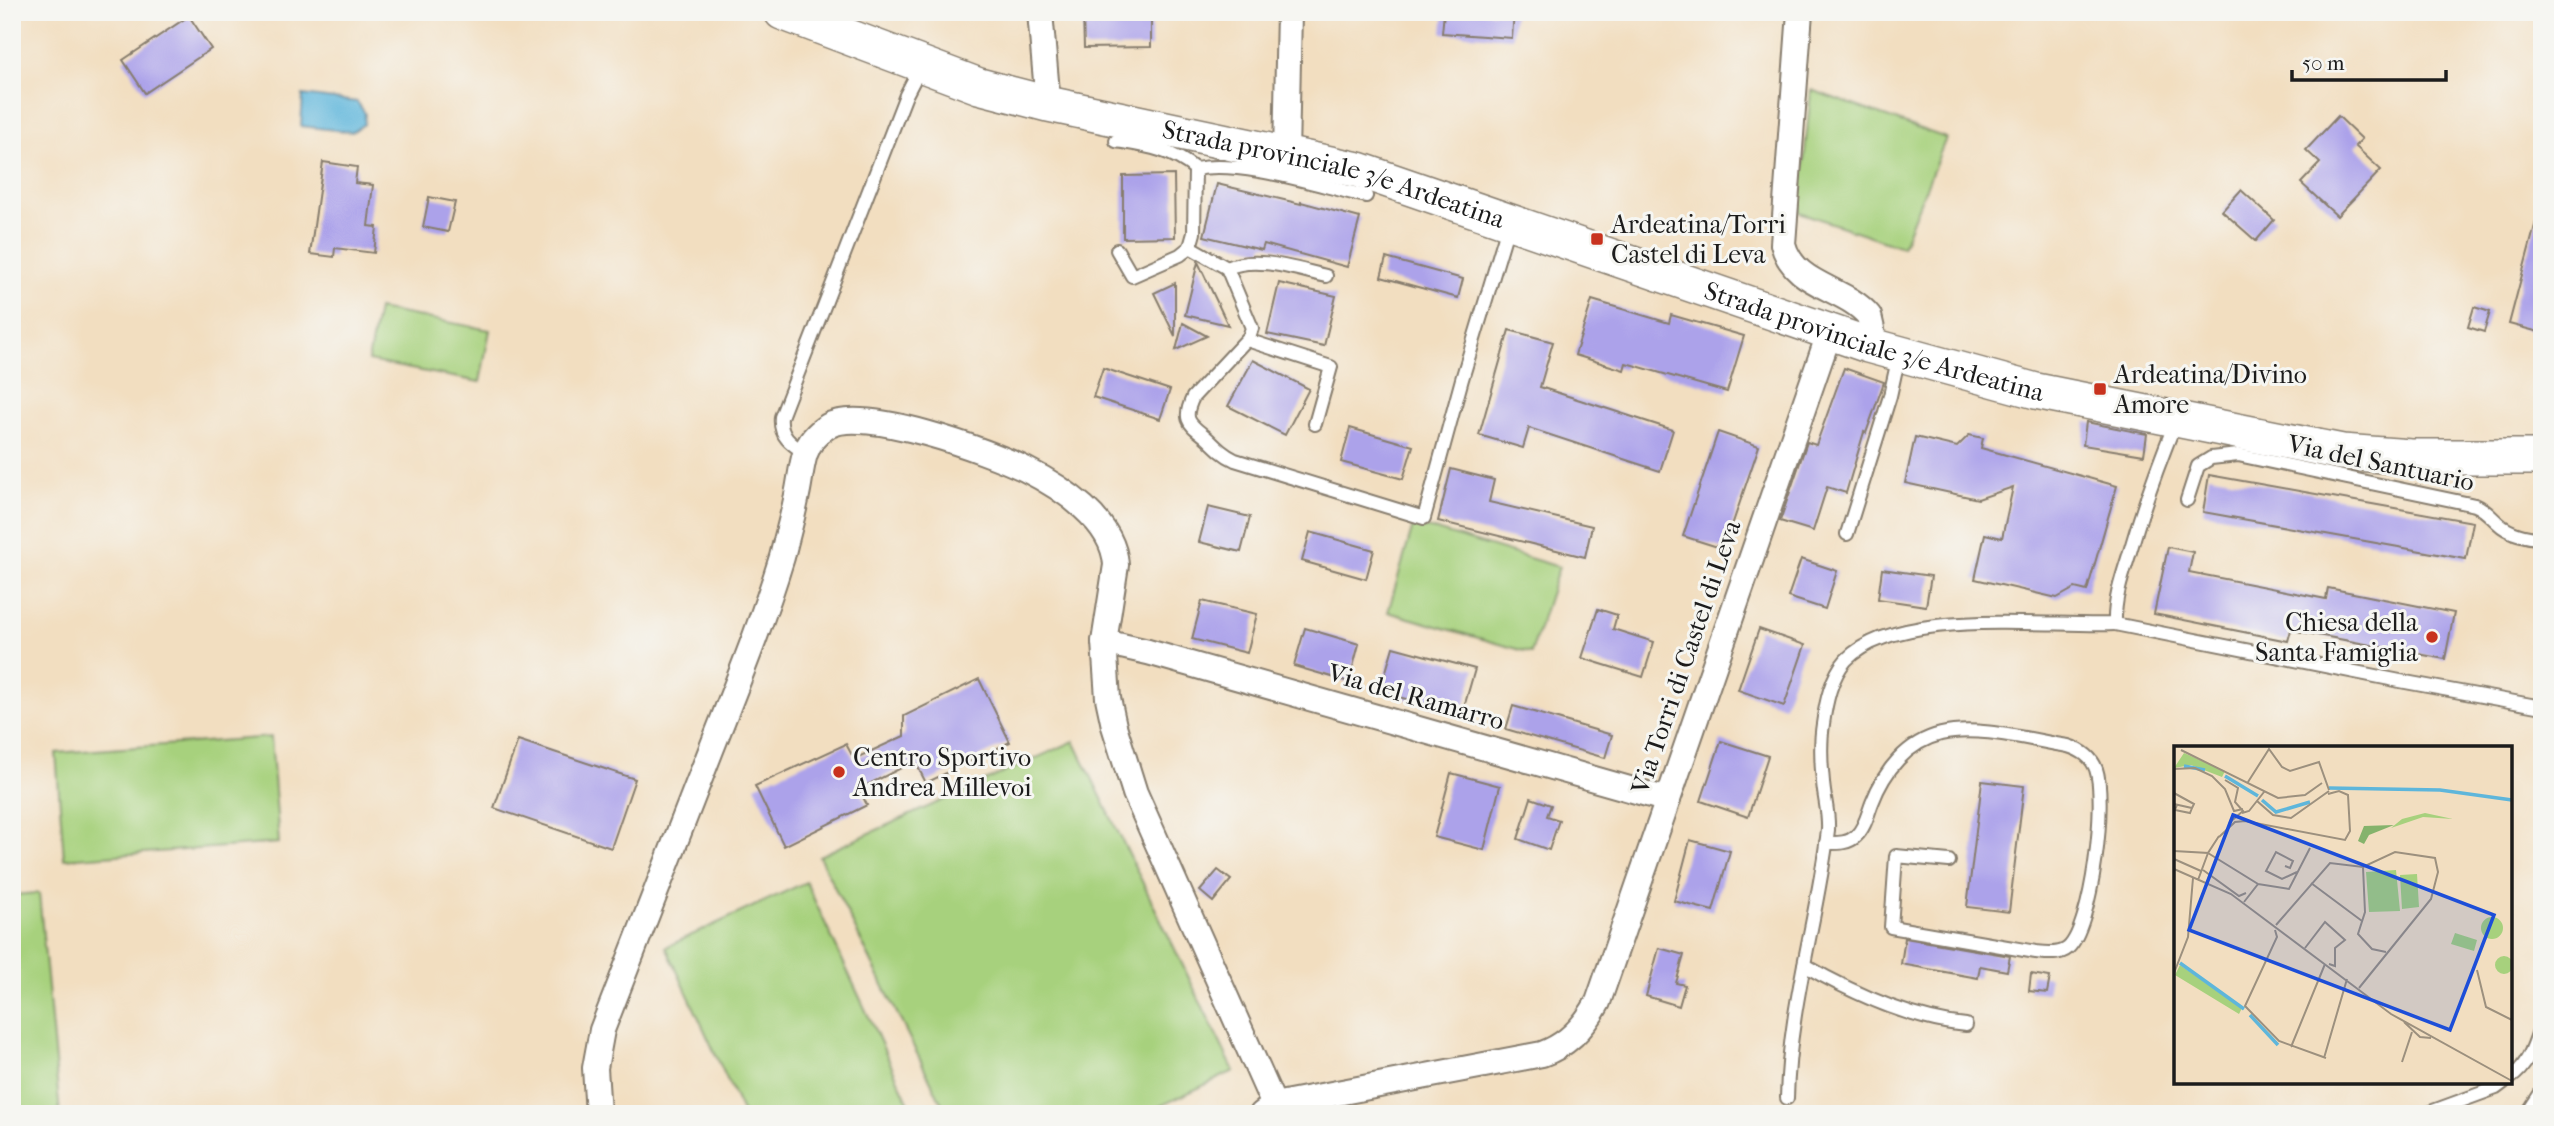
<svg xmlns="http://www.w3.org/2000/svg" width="2554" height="1126" viewBox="0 0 2554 1126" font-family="'IM FELL French Canon',serif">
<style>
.green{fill:#a7d17d;stroke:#62764c;stroke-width:2}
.water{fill:#5eb6db;stroke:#3d697c;stroke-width:2}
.building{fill:#aca2ea}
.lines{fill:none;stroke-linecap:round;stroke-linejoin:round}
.service-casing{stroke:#877d6e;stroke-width:16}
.minor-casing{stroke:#877d6e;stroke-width:28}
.secondary-casing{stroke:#877d6e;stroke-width:38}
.service{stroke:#fff;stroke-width:12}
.minor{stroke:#fff;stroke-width:24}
.secondary{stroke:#fff;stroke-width:35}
.poi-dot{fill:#c8321e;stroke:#f6f6f2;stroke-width:2.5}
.labels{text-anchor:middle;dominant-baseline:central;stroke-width:6;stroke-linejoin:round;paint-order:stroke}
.street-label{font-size:26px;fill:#1c1c1c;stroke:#f6f6f2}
.poi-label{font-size:26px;fill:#1c1c1c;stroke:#f6f6f2;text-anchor:start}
.inset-river{fill:none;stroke:#5eb6db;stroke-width:3.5}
.inset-road{fill:none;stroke:#9c907e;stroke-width:2}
.view{fill:#1d4ed8;fill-opacity:0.15;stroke:#1d4ed8;stroke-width:3.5}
.inset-edge{fill:none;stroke:#1c1c1c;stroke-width:3.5}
</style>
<rect width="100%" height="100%" fill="#f6f6f2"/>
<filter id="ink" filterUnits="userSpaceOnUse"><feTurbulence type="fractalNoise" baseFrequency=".0143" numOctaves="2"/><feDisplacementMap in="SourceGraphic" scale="14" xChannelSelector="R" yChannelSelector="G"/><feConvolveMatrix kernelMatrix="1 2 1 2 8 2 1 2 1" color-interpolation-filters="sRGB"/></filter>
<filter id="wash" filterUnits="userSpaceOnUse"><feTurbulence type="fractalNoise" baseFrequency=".00686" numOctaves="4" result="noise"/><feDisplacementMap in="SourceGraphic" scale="28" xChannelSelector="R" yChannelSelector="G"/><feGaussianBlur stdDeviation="1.57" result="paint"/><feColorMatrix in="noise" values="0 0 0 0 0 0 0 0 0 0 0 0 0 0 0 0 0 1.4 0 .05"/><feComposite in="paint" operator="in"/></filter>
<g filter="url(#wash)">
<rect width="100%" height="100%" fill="#f2dec0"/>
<g class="green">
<polygon points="1811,90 1946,138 1902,247 1799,212"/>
<polygon points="378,309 490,330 480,382 368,361"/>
<polygon points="1413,526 1436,530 1559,567 1531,653 1388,612"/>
<polygon points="271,737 279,843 64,859 56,753"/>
<polygon points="1074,741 1234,1071 1144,1114 947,1114 819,856"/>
<polygon points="806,882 914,1114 743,1114 666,947"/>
<polygon points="39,893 60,1114 12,1114 12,895"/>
</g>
<polygon class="water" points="303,95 357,102 365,113 364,124 352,132 301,126"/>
<g id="blocks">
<g class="building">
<polygon points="1083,12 1151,12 1151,47 1084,48"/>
<polygon points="1444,12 1514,12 1512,38 1442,33"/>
<polygon points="189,16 211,49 145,93 123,60"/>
<polygon points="2338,116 2362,139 2355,146 2381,170 2337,216 2301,183 2320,163 2306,150"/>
<polygon points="323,162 357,167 355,183 373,185 368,226 377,227 374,253 335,248 334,257 310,254"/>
<polygon points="1174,175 1175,237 1123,238 1123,176"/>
<polygon points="1217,184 1301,204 1301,202 1360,218 1347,267 1264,244 1262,250 1204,236"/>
<polygon points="2241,190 2274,220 2256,241 2222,211"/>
<polygon points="429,197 455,202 448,232 423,227"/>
<polygon points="2536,222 2542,223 2542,322 2539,332 2509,324"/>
<polygon points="1386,258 1463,279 1458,298 1381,277"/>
<polygon points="1198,262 1228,325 1185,315"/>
<polygon points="1175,283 1175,336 1154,293"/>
<polygon points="1279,283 1336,296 1324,346 1267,334"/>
<polygon points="1592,300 1669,323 1671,315 1744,336 1727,392 1626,363 1624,370 1575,355"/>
<polygon points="2474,307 2490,312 2484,332 2468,327"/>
<polygon points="1183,323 1207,336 1176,350"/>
<polygon points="1509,330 1553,342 1540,387 1673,430 1660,471 1529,428 1523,448 1479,435"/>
<polygon points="1253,360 1309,389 1285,435 1228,406"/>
<polygon points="1103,368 1170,390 1160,419 1093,397"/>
<polygon points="1844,368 1884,382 1866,433 1864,432 1846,493 1827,487 1813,531 1780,521 1807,442 1816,445"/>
<polygon points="2086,422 2147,434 2144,455 2083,445"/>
<polygon points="1350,428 1413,446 1403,479 1341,462"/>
<polygon points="1718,432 1759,446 1724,549 1683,536"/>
<polygon points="1969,435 1983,438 1981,448 2117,486 2087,591 2075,588 2057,598 1975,579 1985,534 2002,538 2013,487 1978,499 1905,483 1915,437 1957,447"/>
<polygon points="1451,469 1494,480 1489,502 1592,526 1585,557 1438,521"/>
<polygon points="2209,475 2473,522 2466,559 2203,512"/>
<polygon points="1208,507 1250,517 1241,552 1199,542"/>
<polygon points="1310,532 1374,550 1366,579 1302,561"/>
<polygon points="2168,547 2193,552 2189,572 2326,599 2328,588 2454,613 2445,659 2291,630 2288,641 2154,614"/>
<polygon points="1801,559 1837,571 1825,609 1788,597"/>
<polygon points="1882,569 1931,576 1926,606 1878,599"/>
<polygon points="1202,601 1257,614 1247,653 1192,639"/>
<polygon points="1598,609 1617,615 1613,629 1654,642 1643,677 1582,658"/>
<polygon points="1305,628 1359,644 1349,682 1294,666"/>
<polygon points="1759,629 1805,645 1784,706 1738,690"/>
<polygon points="1393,647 1475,669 1462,714 1380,692"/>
<polygon points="979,679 1010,742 926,783 915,761 859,789 867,805 784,846 755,786 846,744 854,759 904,736 904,716"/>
<polygon points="1513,706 1612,735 1605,758 1506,729"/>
<polygon points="518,740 635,779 611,848 494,808"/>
<polygon points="1721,741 1768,756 1748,817 1701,801"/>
<polygon points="1451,773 1500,786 1484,850 1434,837"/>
<polygon points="1982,781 2024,786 2009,912 1967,907"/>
<polygon points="1531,798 1551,805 1547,816 1559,820 1549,850 1518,839"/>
<polygon points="1690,840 1730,851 1713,911 1674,901"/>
<polygon points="1218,870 1231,880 1213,902 1200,891"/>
<polygon points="1905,938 2010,956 2007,971 1980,966 1978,978 1901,964"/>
<polygon points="1659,948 1684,955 1676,983 1685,985 1679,1006 1646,996"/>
<polygon points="2031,974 2050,977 2047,993 2029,991"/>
</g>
</g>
</g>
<g filter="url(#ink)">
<use href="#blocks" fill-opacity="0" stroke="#877d6e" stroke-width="2"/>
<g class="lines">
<g class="service-casing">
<g id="service">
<path d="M1116,141C1146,146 1171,149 1195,169"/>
<path d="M1366,196C1316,185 1244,160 1195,169L1194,233L1190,247L1227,268L1252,328L1249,337L1193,397C1181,422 1191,424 1208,439C1217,448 1224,455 1235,460L1424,518L1462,379L1509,223"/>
<polyline points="1117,250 1132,276 1180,255 1190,247"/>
<path d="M1227,268C1256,255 1295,269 1326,276"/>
<polyline points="1247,340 1331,367 1315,424"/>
<path d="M2176,421C2158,465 2142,509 2129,555C2122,577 2114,600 2115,624L2400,681L2542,707"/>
<path d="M805,453C791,444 779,436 781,417L906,95L921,66"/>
<path d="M2187,500L2198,466L2211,458L2238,455L2475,505C2485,509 2490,516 2498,523C2509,534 2527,537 2542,539"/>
<polyline points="1847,534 1890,396 1899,355"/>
<path d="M1826,843C1836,843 1848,844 1856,836C1865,828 1868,813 1872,803C1884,771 1907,742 1941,734C1978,725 2030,740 2068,746C2081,750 2091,756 2096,769C2107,800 2092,927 2068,948C2060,955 2046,953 2036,952L1891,927L1896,856L1949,861"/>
<path d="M1804,965C1851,992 1912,1020 1966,1025"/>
<path d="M2510,1078C2529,1066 2535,1042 2542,1022"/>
<path d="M1787,1098C1789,1007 1817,920 1828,830C1829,813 1824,798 1823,782C1821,763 1820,743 1823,724C1826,702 1831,677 1846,660C1897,607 2046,627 2115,624"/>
<polyline points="2425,1114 2496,1088 2504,1082"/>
<polyline points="2527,1114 2542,1091"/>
</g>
</g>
<g class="minor-casing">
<g id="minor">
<polyline points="1040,12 1048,104"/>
<path d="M1800,12L1783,244C1794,287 1844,286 1869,316L1872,329L1868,345"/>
<polyline points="1286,155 1289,12"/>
<polyline points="1104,642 1148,652 1668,800"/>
<path d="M598,1114L595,1068L602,1030C638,937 675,843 711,750C736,686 762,623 782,557C787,536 793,516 797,495C800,482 801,467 805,454C809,442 818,432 828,426C863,405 990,452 1025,469C1061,487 1114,521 1116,565L1104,642L1108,698L1114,726L1135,793L1274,1105"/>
<path d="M1262,1114L1274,1105L1542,1054C1568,1045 1585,1026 1598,1002L1830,331"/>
</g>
</g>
<g class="secondary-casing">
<g id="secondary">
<path id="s1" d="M782,12L979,86L1048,104L1359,170L1868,345L2036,391L2342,452L2411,457H2542"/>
</g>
</g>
<use href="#service" class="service"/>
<use href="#minor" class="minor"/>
<use href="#secondary" class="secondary"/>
</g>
</g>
<g class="poi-dot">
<rect x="1590" y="232" width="14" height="14" rx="3.5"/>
<rect x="2093" y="382" width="14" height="14" rx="3.5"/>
<circle cx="2432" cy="637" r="7"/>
<circle cx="839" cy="772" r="7"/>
</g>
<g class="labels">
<g class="street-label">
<text stroke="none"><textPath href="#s1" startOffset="576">Strada provinciale 3/e Ardeatina</textPath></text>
<text stroke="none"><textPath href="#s1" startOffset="1143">Strada provinciale 3/e Ardeatina</textPath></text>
<text transform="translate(2381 463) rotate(12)">Via del Santuario</text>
<text transform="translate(1686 657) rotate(-71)">Via Torri di Castel di Leva</text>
<text transform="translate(1416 697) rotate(16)">Via del Ramarro</text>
</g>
<g class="poi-label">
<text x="1611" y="224">Ardeatina/Torri<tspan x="1611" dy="30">Castel di Leva</tspan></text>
<text x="2114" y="374">Ardeatina/Divino<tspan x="2114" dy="30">Amore</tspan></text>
<text x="2418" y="622" text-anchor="end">Chiesa della<tspan x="2418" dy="30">Santa Famiglia</tspan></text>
<text x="853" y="757">Centro Sportivo<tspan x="853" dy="30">Andrea Millevoi</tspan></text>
</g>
</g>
<g transform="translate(2174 746)">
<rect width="338" height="338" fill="#f2dec0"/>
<path d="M10,7L51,25L48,31L17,19L0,22ZM251,67L279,73L249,71L217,82L228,73ZM222,124L226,165L195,166L192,126ZM243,128L245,161L228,163L226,129ZM307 182a11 11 0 1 1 22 0a11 11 0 1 1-22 0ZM281,187L303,194L300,205L277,198ZM321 219a9 9 0 1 1 18 0a9 9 0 1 1-18 0ZM6,219L68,262L65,268L1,229Z" fill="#a7d17d"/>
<path d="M220,79L195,89L190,98L184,95L190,80Z" fill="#85b36c"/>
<path class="inset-river" d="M10,20L31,24M51,30L84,50M155,42L266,44L338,54M88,54L102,66L136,56M6,217L70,263M76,269L104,299"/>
<path class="inset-road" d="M7,4L104,52L131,49L148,37M0,23L21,22L38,30L51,43L60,65L69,63M51,34L64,42L61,56L69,65L55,77M74,36L95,3L108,21L116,25L145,16L155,44M0,47L20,58L18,62L0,58M83,55L99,69L117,72L155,45M3,59L1,64L16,67L18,62M68,67L75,65L90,46M45,90L34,107L84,138L70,156M45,91L61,76L71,75L171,94L176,85L174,49L165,45L154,48M0,105L34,107L24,134M0,113L27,125M111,120L116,122L119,115L102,106L92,125L108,133L123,126M189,121L191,166L184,188L198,203L212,206M0,123L57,148L217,268L338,335M29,124L65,150L72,147M137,137L188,175M84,138L115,143L136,102M102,179L156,117L189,121L221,106L261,112L264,126L257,153L185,242M101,184L103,191L71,260L105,295L152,312M131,202L151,176L171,194L161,202V220L155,218M303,224L312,261L338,274M0,227L14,191L19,132M230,276L246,291L257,292M117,301L151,218M150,312L173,233M228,316L238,286"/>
<path class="view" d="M59,69L320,169L276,284L15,184Z"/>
<rect width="338" height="338" class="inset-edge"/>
</g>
<rect width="2554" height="1126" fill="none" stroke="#f6f6f2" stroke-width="42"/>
<path d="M2292 70v10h154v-10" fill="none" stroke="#1c1c1c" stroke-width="3.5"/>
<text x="2302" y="70" font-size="21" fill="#1c1c1c" stroke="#f6f6f2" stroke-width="5" paint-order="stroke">50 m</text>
</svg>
